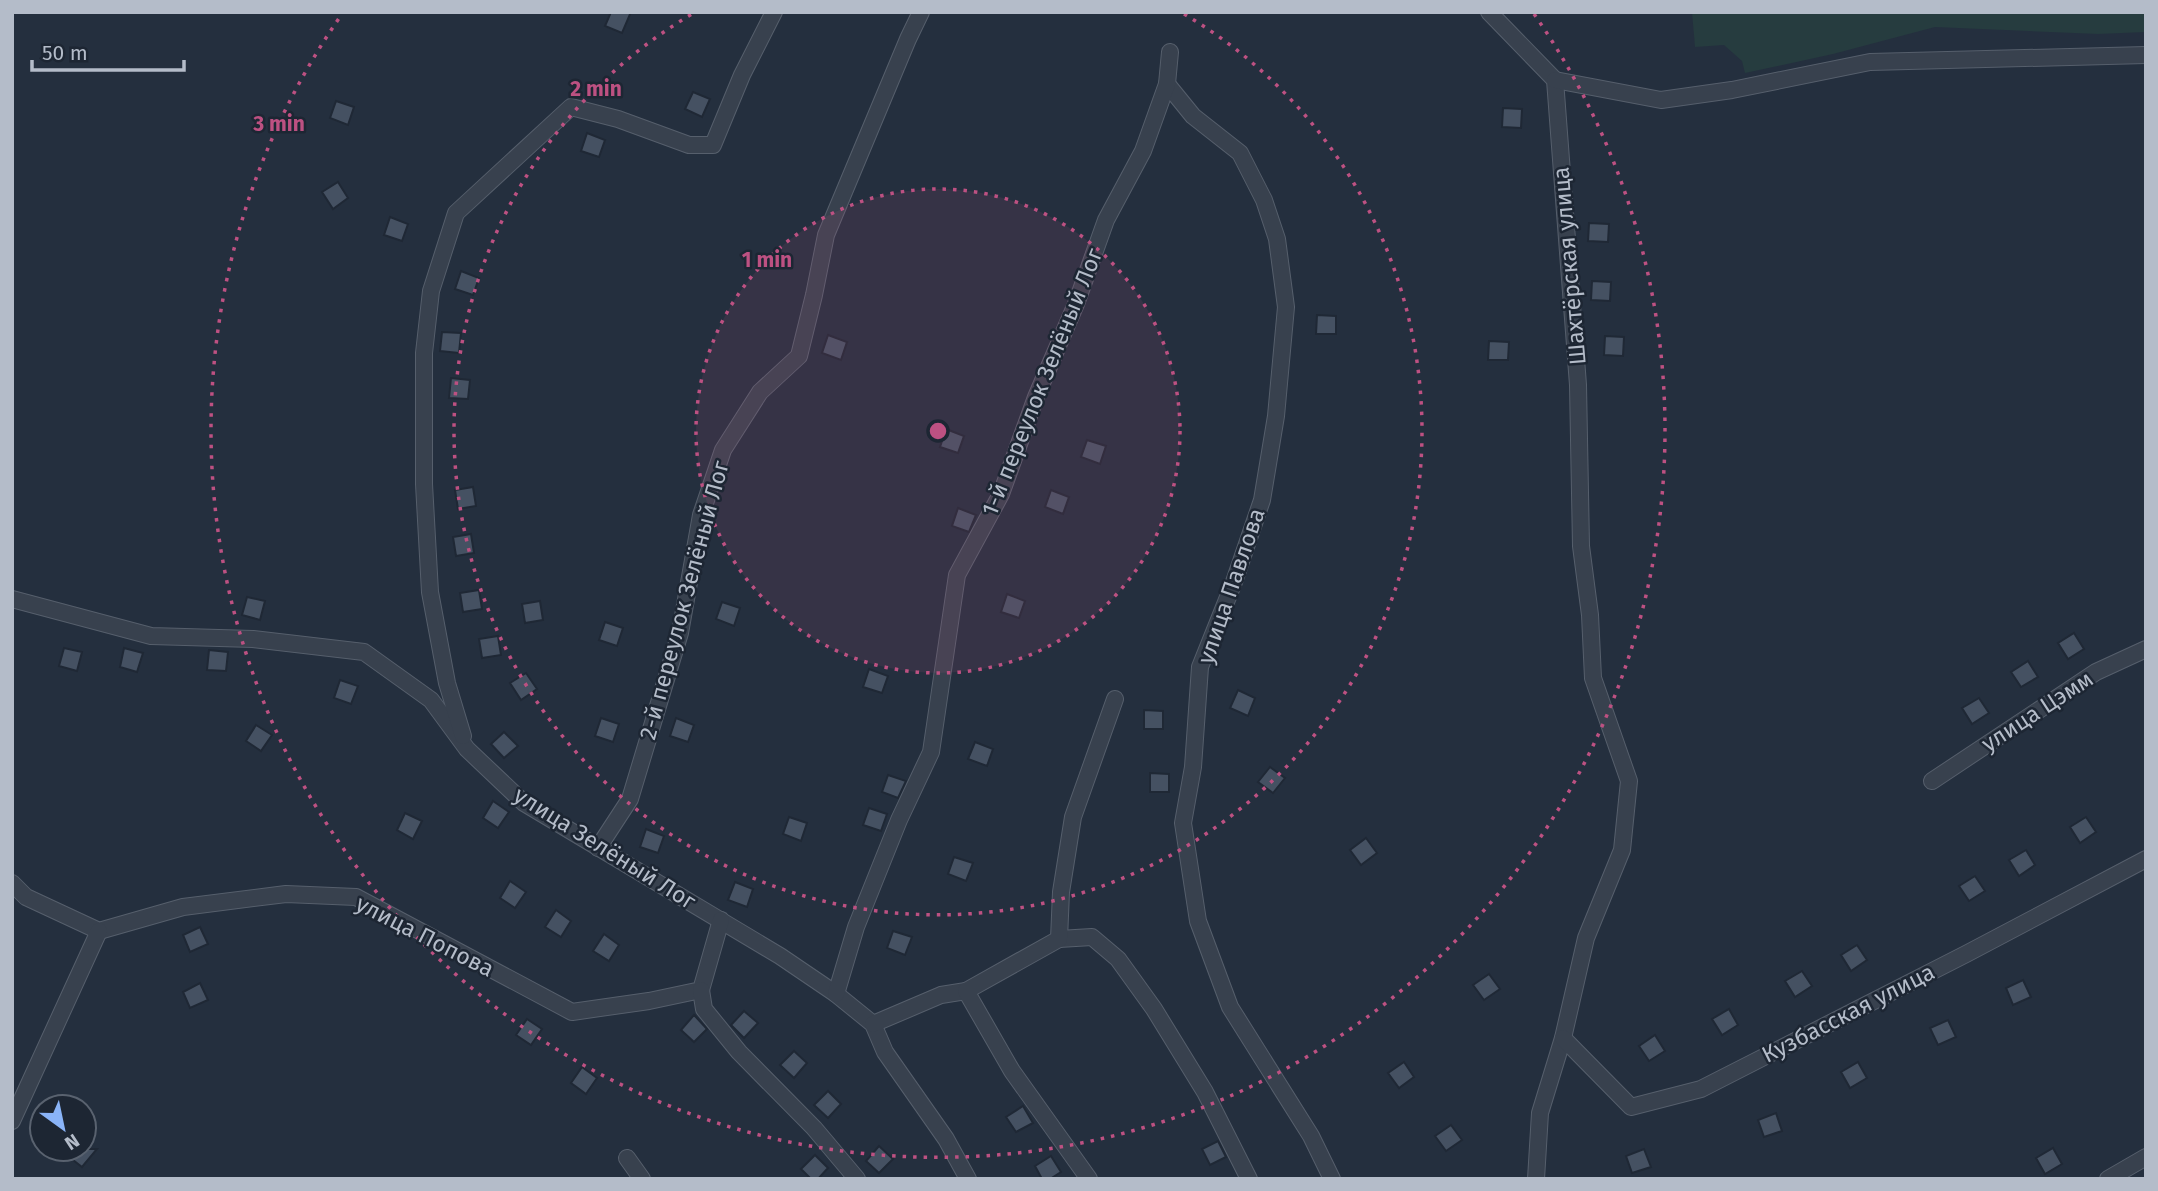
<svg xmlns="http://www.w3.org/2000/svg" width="2158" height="1191" viewBox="0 0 2158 1191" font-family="'Fira Sans',sans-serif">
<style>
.green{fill:#263c3f}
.building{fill:#455162;stroke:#1f2835;stroke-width:2}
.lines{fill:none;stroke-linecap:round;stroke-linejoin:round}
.minor-casing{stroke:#565f6c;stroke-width:18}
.minor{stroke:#38414e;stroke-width:16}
.ring{fill:none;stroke:#bd5182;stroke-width:3.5;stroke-dasharray:3.5 7}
.labels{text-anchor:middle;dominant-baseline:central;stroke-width:5;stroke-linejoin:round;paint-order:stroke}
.street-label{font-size:23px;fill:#b4bcc9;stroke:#1d2633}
.centre{fill:#bd5182;stroke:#1d2633;stroke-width:3.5}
.ring-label{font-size:21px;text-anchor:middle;font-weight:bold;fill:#bd5182;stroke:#1d2633;stroke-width:5;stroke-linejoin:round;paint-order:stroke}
</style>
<rect width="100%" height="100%" fill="#242f3e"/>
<polygon class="green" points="1692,12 2146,12 2146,32 2098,34 1935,27 1833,54 1745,73 1742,61 1724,45 1695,47"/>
<g class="building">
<polygon points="611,12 631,12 622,33 605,26"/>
<polygon points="693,92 710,99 702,117 685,109"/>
<polygon points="336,101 354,107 348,125 330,118"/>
<polygon points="1503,108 1522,109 1521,128 1502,127"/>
<polygon points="587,133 605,140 599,157 581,151"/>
<polygon points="338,182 348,198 333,209 322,192"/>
<polygon points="390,217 408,224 402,241 384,235"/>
<polygon points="1589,223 1609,224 1608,242 1588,241"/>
<polygon points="461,271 479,278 473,295 455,289"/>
<polygon points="1592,281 1611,282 1610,301 1591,300"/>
<polygon points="1317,315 1336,316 1336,334 1316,334"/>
<polygon points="442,332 461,333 459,353 440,351"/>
<polygon points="828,335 847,342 841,360 822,353"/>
<polygon points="1605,336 1624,337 1623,356 1604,355"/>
<polygon points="1489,341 1509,342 1508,360 1488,360"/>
<polygon points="451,378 470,380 468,399 449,398"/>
<polygon points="946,429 964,436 958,453 940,447"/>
<polygon points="1087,440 1106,446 1100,464 1081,457"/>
<polygon points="473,487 476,506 458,509 455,490"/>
<polygon points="1051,490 1069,497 1063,514 1045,507"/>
<polygon points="958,508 976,515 969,532 952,526"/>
<polygon points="471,534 474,553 456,556 453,537"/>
<polygon points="479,590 482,609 463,612 460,593"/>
<polygon points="1007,594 1025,601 1019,618 1001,612"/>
<polygon points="247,597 265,601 260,620 242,615"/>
<polygon points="540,601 543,620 525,623 522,604"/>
<polygon points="722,602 740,608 734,626 716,619"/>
<polygon points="605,622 623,628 617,646 599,640"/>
<polygon points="2074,633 2084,649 2068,659 2058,643"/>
<polygon points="498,636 501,655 482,658 479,639"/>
<polygon points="64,648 82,652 77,671 59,666"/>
<polygon points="124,648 143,653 137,672 120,667"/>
<polygon points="209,650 228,652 226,671 207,670"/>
<polygon points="2028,661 2038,677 2021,687 2011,672"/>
<polygon points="869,669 888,676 882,693 863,687"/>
<polygon points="526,673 537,689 521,700 510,683"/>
<polygon points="340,680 358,686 351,704 334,698"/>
<polygon points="1238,690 1255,698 1248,716 1230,708"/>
<polygon points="1979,698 1989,713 1972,724 1962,708"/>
<polygon points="1144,710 1163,711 1163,729 1144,729"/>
<polygon points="601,718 619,724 613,742 595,736"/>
<polygon points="676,718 694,725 688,742 670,736"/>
<polygon points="256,725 272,735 261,751 246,741"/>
<polygon points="504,732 518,746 504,758 491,744"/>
<polygon points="975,742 993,749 987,766 968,759"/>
<polygon points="1270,767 1285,778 1273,793 1258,782"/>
<polygon points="1150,773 1169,774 1169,792 1150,792"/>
<polygon points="888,775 906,781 898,798 882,792"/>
<polygon points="493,801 509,812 498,828 483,818"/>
<polygon points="869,808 887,814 881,831 863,825"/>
<polygon points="405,813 422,821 413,839 397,830"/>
<polygon points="789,817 807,823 801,841 783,834"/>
<polygon points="2086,817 2096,832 2080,843 2070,827"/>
<polygon points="646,829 664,836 658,853 640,847"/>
<polygon points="1366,838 1377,853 1361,865 1350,850"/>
<polygon points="2026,850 2035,865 2019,876 2009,860"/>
<polygon points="954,857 973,863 966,881 948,874"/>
<polygon points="1975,876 1985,891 1969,901 1959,886"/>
<polygon points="510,881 526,892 515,908 500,898"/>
<polygon points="735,882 753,889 747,907 728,900"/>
<polygon points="556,910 571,921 561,937 545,927"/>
<polygon points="200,927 208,944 190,952 183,935"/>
<polygon points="893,931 912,937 905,955 887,948"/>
<polygon points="604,934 619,945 609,961 593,951"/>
<polygon points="1857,945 1867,960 1851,971 1841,955"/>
<polygon points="1802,971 1812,986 1795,997 1785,981"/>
<polygon points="1489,974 1500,989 1484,1000 1473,985"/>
<polygon points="2023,980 2031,997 2013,1005 2006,988"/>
<polygon points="200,983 208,1000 190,1008 183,992"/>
<polygon points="1729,1009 1738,1025 1722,1035 1712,1019"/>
<polygon points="744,1011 758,1023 744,1038 731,1025"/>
<polygon points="694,1015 707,1029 694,1042 681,1030"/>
<polygon points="527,1019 542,1029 531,1045 516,1035"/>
<polygon points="1948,1020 1956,1037 1938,1045 1930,1028"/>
<polygon points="1655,1035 1665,1051 1649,1061 1639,1046"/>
<polygon points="794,1051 807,1063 794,1078 780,1065"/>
<polygon points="1404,1062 1414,1077 1399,1088 1388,1073"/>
<polygon points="1858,1062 1867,1078 1850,1088 1841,1072"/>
<polygon points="582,1067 597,1078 586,1094 571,1083"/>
<polygon points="828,1091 841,1104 828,1118 814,1105"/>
<polygon points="1023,1106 1033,1123 1016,1132 1006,1117"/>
<polygon points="1776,1113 1782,1131 1764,1137 1758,1120"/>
<polygon points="1451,1125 1462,1140 1446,1151 1435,1136"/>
<polygon points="1218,1141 1226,1157 1210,1165 1202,1149"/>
<polygon points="879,1146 893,1159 879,1173 866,1161"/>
<polygon points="2053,1148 2062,1164 2045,1174 2036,1158"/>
<polygon points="59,1149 97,1149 82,1167"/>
<polygon points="1644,1149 1651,1167 1632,1173 1626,1156"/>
<polygon points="815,1155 828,1168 818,1179 811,1179 801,1169"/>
<polygon points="1051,1156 1061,1172 1050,1179 1042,1179 1035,1166"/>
</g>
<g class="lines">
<g class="minor-casing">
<g id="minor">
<polyline points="1489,12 1555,80 1578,385 1581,546 1590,615 1593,678 1629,781 1622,850 1586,938 1563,1038 1540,1113 1536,1179"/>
<polyline points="1555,80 1661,100 1732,90 1870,62 2146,55"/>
<polyline points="1167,84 1193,116 1240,153 1264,200 1277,239 1286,307 1276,416 1262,500 1234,582 1200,667 1193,767 1183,823 1198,921 1230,1007 1311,1136 1332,1179"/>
<polyline points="12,599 151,636 253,639 364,652 431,700 467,749 524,803 780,956 836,994 873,1024 885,1052 946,1139 968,1179"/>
<polyline points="463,736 447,683 430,592 424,484 424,353 431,291 456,213 571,107 618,119 689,145 713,145 742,75 774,12"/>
<polyline points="1932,781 2096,672 2146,649"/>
<polyline points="598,848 630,799 680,633 701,515 723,450 760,392 799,356 814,295 826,235 908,39 921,12"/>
<polyline points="12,883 26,897 99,931 183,907 286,894 356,897 572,1012 649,1001 701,990 721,920"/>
<polyline points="1059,939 1092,937 1118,959 1154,1009 1205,1092 1249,1179"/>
<polyline points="701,990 704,1009 739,1052 814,1128 857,1179"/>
<polyline points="836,994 856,927 899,820 931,752 957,575 1001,494 1036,397 1076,304 1106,220 1143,151 1167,84 1170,52"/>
<polyline points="873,1024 941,995 966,991"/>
<polyline points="1563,1038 1631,1107 1701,1089 1966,954 2146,859"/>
<polyline points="12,1121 99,931"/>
<polyline points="627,1158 642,1179"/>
<polyline points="1089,1179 1012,1071 966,991 1059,939 1061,892 1073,817 1115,699"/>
<polyline points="2108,1179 2146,1157"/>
</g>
</g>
<use href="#minor" class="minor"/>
</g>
<circle cx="938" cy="431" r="242" fill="#bd5182" fill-opacity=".12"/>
<g class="ring">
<circle cx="938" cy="431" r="242"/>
<path d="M1184 14A484 484 0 1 1 692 14"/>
<path d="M1534 14A727 727 0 1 1 342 14"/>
</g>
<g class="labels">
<g class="street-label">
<text transform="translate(1569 266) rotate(-95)">Шахтёрская улица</text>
<text transform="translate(1042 382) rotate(-68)">1-й переулок Зелёный Лог</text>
<text transform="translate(1231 586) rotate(-71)">улица Павлова</text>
<text transform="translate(684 600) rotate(-75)">2-й переулок Зелёный Лог</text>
<text transform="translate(2037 711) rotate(-33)">улица Цэмм</text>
<text transform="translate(605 848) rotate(32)">улица Зелёный Лог</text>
<text transform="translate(425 936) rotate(27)">улица Попова</text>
<text transform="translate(1848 1013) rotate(-27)">Кузбасская улица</text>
</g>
</g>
<circle cx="938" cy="431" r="10" class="centre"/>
<g class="ring-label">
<text x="596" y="96">2 min</text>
<text x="279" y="131">3 min</text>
<text x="767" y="267">1 min</text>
</g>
<rect width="2158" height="1191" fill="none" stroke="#b4bcc9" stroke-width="28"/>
<g transform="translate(63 1128) rotate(147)"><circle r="33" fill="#1d2633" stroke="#59626f" stroke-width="2"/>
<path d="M0-5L12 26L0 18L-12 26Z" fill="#8ab4f8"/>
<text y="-10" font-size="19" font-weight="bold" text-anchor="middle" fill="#b4bcc9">N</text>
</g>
<path d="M32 60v10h152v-10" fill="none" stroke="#b4bcc9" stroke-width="3.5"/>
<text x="42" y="60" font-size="21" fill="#b4bcc9" stroke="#1d2633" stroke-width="5" paint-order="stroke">50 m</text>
</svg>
